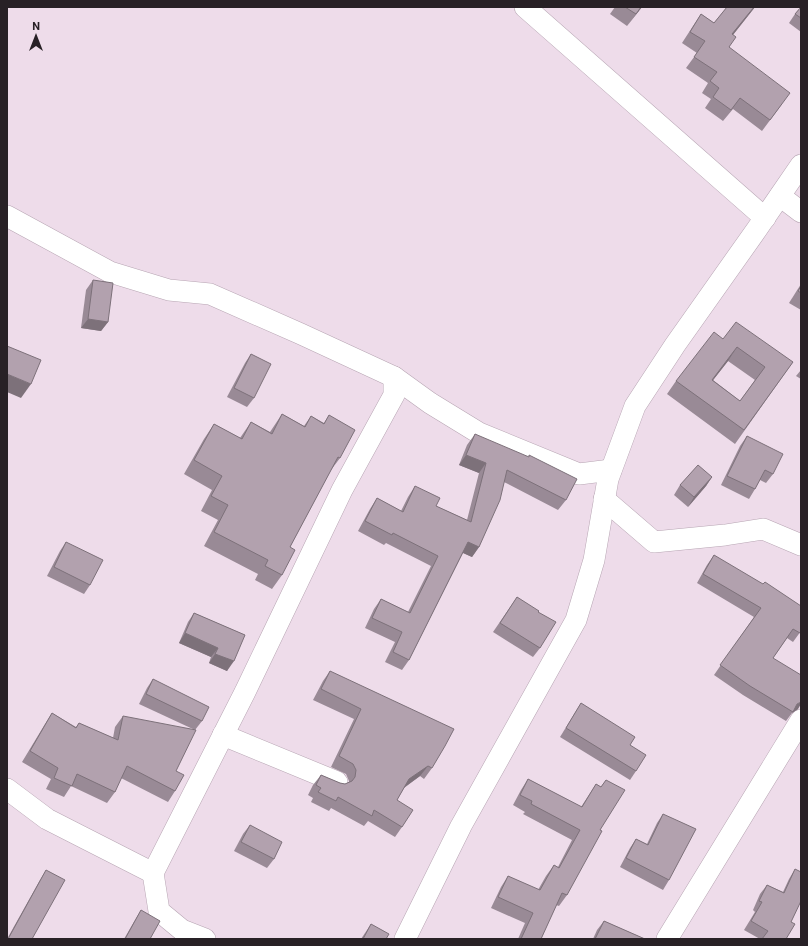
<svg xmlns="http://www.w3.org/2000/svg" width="808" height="946" viewBox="0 0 808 946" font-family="Roboto,sans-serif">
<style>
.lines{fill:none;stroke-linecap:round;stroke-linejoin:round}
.minor-casing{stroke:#b7a5b3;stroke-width:22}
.minor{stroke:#fff;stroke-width:21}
.wall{fill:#998a96;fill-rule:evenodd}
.shaded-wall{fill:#7d717a}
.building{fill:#b2a1ae;stroke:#7d717a;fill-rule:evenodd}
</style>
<rect width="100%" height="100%" fill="#eedcea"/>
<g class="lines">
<g class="minor-casing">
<g id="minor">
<polyline points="525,7 765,218"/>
<polyline points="780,196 801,212"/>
<polyline points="7,216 110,272 169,290 210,294 301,334 394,377"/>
<polyline points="604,499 654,542 725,535 763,529 801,545"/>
<polyline points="223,735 337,782"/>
<polyline points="7,789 47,819 153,873"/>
<polyline points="205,939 182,930 159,911 153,873 245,692 342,490 394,395 394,377 430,403 479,433 579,474 611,470"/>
<polyline points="405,939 461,826 576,620 594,560 608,479 635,406 675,345 757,229 801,165"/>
<polyline points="667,939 801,720"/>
</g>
</g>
<use href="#minor" class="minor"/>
</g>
<g class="wall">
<polygon points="615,7 642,7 627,26 610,14"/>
<polygon points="727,7 755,7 733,35 729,47 782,104 762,131 733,109 723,121 705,108 711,99 702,93 708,83 686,68 697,53 682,43 693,26 701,14 714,23"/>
<polygon points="801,7 801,32 789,23 795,14"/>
<polygon points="93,280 108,322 101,331 81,328 86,290"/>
<polygon points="801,284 801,310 789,303"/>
<path d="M723,339L793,362L735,444L667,394L676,381ZM728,361L755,380L740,401L713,380Z"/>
<polygon points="251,354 254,398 247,407 227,397 245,363"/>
<polygon points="801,370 801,379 796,376"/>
<polygon points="282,414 304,426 311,416 324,423 329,415 340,458 331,470 290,547 282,575 272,589 255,580 258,574 204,546 218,520 201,511 212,490 184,474 204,439 214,424 240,438 251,422 270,432"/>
<polygon points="475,434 566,500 558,510 504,482 479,547 472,557 463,553 409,660 402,670 385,662 395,642 365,628 374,609 381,599 408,612 431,566 386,543 384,545 358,531 370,509 377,498 401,511 408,497 415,486 436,506 467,520 479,473 459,465 467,445"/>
<polygon points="747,436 773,474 766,483 760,480 755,489 749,499 721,485 740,446"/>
<polygon points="712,477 706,486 688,507 674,495 680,485"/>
<polygon points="66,542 90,585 84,594 47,576 60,551"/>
<polygon points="714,555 801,631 793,642 787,638 773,658 798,709 792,713 786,721 743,695 714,675 754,617 697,583 707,565"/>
<polygon points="517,597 538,612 540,648 533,657 493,632"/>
<polygon points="194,613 245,635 227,671 209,663 211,657 179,643 188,622"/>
<polygon points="330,671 432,768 424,779 420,776 404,788 397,800 402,827 395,837 368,821 364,826 331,808 329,811 311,802 313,798 308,795 313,785 321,775 340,783 345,784 349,782 349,781 346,774 331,767 354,719 313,700 323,681"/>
<polygon points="153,679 202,721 195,730 139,704 147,688"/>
<polygon points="581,703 630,745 636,771 630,780 560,737"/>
<polygon points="52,713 76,727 79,723 113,738 115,727 123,716 176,771 175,791 168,802 121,778 115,792 107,803 71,786 64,797 46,789 51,779 22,762 45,724"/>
<polygon points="528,779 581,807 596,784 601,787 606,780 600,830 567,895 559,906 556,905 541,939 518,939 525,923 491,908 501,887 508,876 538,890 546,876 554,865 558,867 572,840 523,814 525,812 513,805 521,790"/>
<polygon points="663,814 669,880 663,890 620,867 630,848 636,839 647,844 657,823"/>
<polygon points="250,825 274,859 267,868 234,851 243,834"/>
<polygon points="795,869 791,922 786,939 760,939 744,930 755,912 753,910 760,894 767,885 783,892 789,879"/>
<polygon points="46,870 32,939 7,939 40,880"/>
<polygon points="141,910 150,939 124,939 135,920"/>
<polygon points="604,921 645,939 593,939 597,930"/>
<polygon points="371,924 386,939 361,939"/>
</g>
<g class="shaded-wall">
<polygon points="641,7 642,7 627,26 636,14"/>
<polygon points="754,7 755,7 724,46 732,34"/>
<polygon points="88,319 108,322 101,331 81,328"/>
<polygon points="737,347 728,361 703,393 712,380"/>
<polygon points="7,374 31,384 21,398 7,392"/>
<polygon points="466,455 486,463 479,473 459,465"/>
<polygon points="712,477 706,486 688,507 694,497"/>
<polygon points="468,542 479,547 472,557 461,552"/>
<polygon points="185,633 218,648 211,657 179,643"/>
<polygon points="215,654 234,661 227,671 209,663"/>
<polygon points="801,702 801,704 798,709 792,713 797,704"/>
<polygon points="428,766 420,776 402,789 409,779"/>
</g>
<g class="building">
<polygon points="625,7 641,7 636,14"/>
<polygon points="727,7 754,7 732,34 736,37 729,47 790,93 770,120 740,98 731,110 713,97 719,88 710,81 717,72 694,57 705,41 690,32 701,14 714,23"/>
<polygon points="801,7 801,18 795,14"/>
<polygon points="93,280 113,283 108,322 88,319"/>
<polygon points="801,286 801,293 798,291"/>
<path d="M736,322L793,362L744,430L676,381L714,332L723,339ZM737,347L765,367L740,401L712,380Z"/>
<polygon points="7,346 41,360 31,384 7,374"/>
<polygon points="251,354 271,364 254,398 234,388"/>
<polygon points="282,414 305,427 311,416 324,424 329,415 355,430 340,458 338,457 290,547 295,550 282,575 265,566 268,560 214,532 228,505 211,496 222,476 194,460 214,424 242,439 251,422 272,434"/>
<polygon points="475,434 529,457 529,455 577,479 566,500 507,470 500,500 479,547 468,542 409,660 393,652 402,632 372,618 381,599 410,613 438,556 393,533 392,535 365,521 377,498 403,512 415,486 440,498 436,506 471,522 486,463 466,455"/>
<polygon points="747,436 783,454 773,474 765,470 755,489 727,476"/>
<polygon points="698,465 712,477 694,497 680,485"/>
<polygon points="66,542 103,560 90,585 54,567"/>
<polygon points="714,555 763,584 765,582 801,606 801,631 800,633 793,629 773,658 801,675 801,702 797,704 793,712 750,686 720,665 761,608 703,574"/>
<polygon points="517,597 539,611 538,612 556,622 540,648 500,623"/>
<polygon points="194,613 245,635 234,661 215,654 218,648 185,633"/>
<polygon points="330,671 454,729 445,746 432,768 428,766 409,779 397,800 413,810 402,827 374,810 372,816 338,797 336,801 318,792 321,788 316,785 321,775 340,783 345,784 352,781 355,777 356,770 353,764 339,756 361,709 321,689"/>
<polygon points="153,679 209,707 202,721 146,694"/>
<polygon points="581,703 635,737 630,745 646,755 636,771 566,728"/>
<polygon points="52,713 76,728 79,723 118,740 123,716 196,730 176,771 184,775 175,791 127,766 115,792 77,774 72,786 54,778 58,768 30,751"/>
<polygon points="528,779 582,807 596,784 601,787 606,780 625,790 600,830 602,831 567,895 562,893 541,939 521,939 533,913 498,897 508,876 540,890 554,865 559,868 580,830 531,804 532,801 520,795"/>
<polygon points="663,814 696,829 669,880 626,858 636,839 648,845"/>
<polygon points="250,825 282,842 274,859 241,842"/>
<polygon points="795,869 801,872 801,901 791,922 795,924 786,939 762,939 768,931 751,921 762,902 759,901 767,885 784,893"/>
<polygon points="46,870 65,880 32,939 8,939"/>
<polygon points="141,910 160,921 150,939 125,939"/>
<polygon points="604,921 645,939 595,939"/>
<polygon points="371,924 389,934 386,939 363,939"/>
</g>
<rect width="808" height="946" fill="none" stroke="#282126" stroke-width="16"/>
<g transform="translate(36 36)" stroke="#eedcea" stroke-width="3" paint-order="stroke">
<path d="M0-3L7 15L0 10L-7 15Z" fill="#282126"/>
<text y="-6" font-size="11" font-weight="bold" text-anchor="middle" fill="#282126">N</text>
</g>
</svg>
